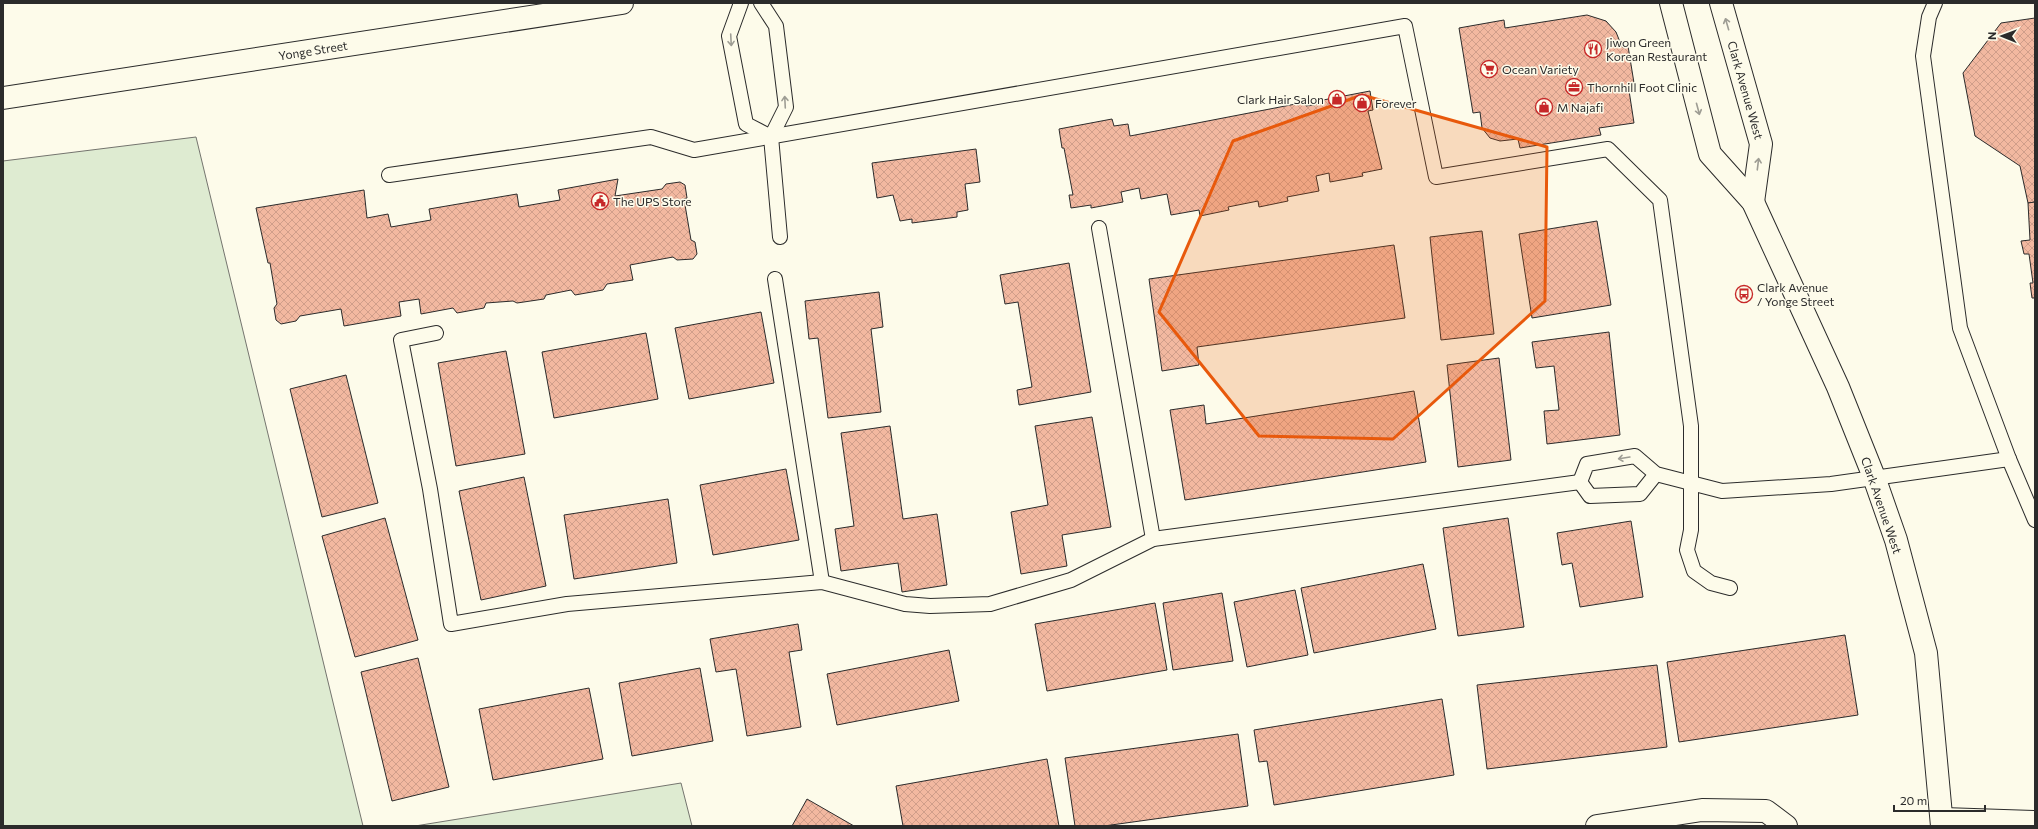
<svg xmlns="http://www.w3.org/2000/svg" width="2038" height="829" viewBox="0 0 2038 829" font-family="Commissioner,sans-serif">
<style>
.green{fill:#deebd1;stroke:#74746e}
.building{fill:url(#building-cross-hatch);stroke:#2b2b2b}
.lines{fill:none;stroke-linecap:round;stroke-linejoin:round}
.service-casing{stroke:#2b2b2b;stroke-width:16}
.minor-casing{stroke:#2b2b2b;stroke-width:24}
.tertiary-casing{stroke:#2b2b2b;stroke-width:24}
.primary-casing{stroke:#2b2b2b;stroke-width:24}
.service{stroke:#fdfbea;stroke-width:14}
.minor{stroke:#fdfbea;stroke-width:22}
.tertiary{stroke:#fdfbea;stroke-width:22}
.primary{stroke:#fdfbea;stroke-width:22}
.oneway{stroke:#9e9d94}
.marked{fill:#e8590c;fill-opacity:0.2;stroke:#e8590c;stroke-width:3;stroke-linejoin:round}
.labels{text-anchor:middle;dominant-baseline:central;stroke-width:3;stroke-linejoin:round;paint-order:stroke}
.poi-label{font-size:12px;fill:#2b2b2b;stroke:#fdfbea;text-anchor:start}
.street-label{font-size:12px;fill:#2b2b2b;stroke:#fdfbea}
</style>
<defs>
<pattern id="building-cross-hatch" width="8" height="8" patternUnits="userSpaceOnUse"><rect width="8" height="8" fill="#f2b8a0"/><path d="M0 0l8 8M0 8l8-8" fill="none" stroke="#d09e8a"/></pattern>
</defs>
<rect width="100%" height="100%" fill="#fdfbea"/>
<g class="green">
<polygon points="196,137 363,826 3,826 3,161"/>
<polygon points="681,783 692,826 415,826"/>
</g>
<g class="building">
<polygon points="1587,15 1606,21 1616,32 1622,47 1628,46 1634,83 1628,84 1634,123 1599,128 1601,135 1520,148 1518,139 1500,141 1490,138 1482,128 1480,112 1473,113 1459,28 1504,20 1505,28"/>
<polygon points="2035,18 2035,202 2028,203 2020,166 1975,136 1963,73 2001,23"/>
<polygon points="1370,91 1373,110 1368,111 1382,169 1362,173 1363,176 1330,182 1329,173 1316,176 1319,191 1287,197 1288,201 1259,207 1258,201 1228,207 1229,210 1200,216 1199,210 1171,215 1167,194 1141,199 1139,188 1121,192 1123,202 1091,208 1091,205 1071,208 1069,195 1073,195 1064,148 1062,148 1059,129 1112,119 1114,126 1128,124 1130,136 1306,102 1306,106 1319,104 1318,101"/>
<polygon points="976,149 980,182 965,184 968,210 957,212 957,217 912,223 912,219 900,221 893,195 877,198 872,163"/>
<polygon points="618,179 615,196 662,189 666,184 680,182 685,185 687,198 684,199 691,240 695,242 697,254 693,259 677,260 673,257 630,265 633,280 607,284 603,290 575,295 571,290 546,295 544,299 517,303 513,301 486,303 484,308 457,313 453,308 421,314 419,299 399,302 401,316 344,326 341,309 300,316 296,321 281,324 276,320 274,308 277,304 270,263 268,263 256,208 364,190 367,218 388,214 391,227 431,220 429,209 517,194 519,207 560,200 558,190"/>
<polygon points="2035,202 2035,298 2032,298 2030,283 2033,283 2029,254 2024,254 2021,241 2030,240 2028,203"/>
<polygon points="1597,221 1611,305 1532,318 1519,234"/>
<polygon points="1482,231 1494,334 1441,340 1430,237"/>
<polygon points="1394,245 1405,318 1197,347 1199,365 1162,371 1149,279"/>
<polygon points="1069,263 1091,392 1019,405 1017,390 1032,387 1018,302 1005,304 1000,275"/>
<polygon points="879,292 883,327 871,329 881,412 828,418 818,338 809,339 805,301"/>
<polygon points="761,312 774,383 689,399 675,328"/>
<polygon points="1609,332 1620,435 1547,444 1544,411 1559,410 1554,366 1536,368 1532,342"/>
<polygon points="646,333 658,399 554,418 542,352"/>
<polygon points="506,351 525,454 456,466 438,363"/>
<polygon points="1499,358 1511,460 1458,467 1447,365"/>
<polygon points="346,375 378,503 322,517 290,389"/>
<polygon points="1414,391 1426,462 1185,500 1170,410 1204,405 1206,424"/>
<polygon points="1092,417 1111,527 1062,535 1067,566 1021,574 1011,512 1048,505 1035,426"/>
<polygon points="890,426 903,519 937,514 947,585 902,592 898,563 841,571 835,529 854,526 841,433"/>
<polygon points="786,469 799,540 713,555 700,485"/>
<polygon points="524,477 546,586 481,600 459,491"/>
<polygon points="668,499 677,563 574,579 564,515"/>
<polygon points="385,518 418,640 355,657 322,536"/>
<polygon points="1508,518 1524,627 1458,636 1443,528"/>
<polygon points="1631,521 1643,597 1580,607 1572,563 1562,565 1557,533"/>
<polygon points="1423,564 1436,629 1314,653 1301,588"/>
<polygon points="1295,590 1308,655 1247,667 1234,602"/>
<polygon points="1222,593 1233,661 1173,670 1163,603"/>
<polygon points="1155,603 1167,670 1047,691 1035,624"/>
<polygon points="798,624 802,650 789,652 801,727 747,736 736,669 716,672 710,639"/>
<polygon points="1845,635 1858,715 1679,742 1667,662"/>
<polygon points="949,650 959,701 837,725 827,674"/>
<polygon points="418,658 449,787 392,801 361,672"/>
<polygon points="1657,665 1667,747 1487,769 1477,685"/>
<polygon points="700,668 713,741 632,756 619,683"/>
<polygon points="589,688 603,759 493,780 479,709"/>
<polygon points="1442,699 1454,775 1274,805 1267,761 1259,762 1254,730"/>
<polygon points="1238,734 1248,806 1104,826 1075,826 1065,758"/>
<polygon points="1047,759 1059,826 903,826 896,786"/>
<polygon points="807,799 854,826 792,826"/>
</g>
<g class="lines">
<g class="service-casing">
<g id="service">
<polyline points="741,3 729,36 746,124 771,137"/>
<polyline points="761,3 776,26 786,107 771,137 780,237"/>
<polyline points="1935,3 1929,17 1923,56 1960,328 2009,459 2035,520"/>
<polyline points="389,175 651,137 694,150 1405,26 1436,177 1608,149 1660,200 1691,426 1691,530 1687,550 1694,571 1711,583 1730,588"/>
<polyline points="1099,228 1153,539"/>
<polyline points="775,279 822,582"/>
<polyline points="436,333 401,340 430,489 451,624 567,604 822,582 905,604 930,606 990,604 1071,580 1153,539 1580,482"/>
<polyline points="1580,482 1587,464 1635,456 1656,474 1722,491 1831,484 2009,459"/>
<polyline points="1580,482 1590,496 1640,494 1656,474"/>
</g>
</g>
<g class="minor-casing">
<g id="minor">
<polyline points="1943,819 2035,822"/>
<polyline points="1597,826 1702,810 1766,811 1786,826"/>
</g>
</g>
<g class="tertiary-casing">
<g id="tertiary">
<polyline points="1671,3 1710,154 1753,202 1838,387 1874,477 1896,540 1926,653 1942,826"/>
<polyline points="1721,3 1761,144 1753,202"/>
</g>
</g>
<g class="primary-casing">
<polyline id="primary" points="3,98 622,3"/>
</g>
<use href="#service" class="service"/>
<use href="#minor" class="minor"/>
<use href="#tertiary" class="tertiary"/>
<use href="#primary" class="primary"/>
</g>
<defs><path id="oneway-shaft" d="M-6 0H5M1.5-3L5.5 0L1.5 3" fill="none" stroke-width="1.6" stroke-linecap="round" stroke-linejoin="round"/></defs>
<g class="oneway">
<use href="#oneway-shaft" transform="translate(1727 24) rotate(-106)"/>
<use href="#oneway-shaft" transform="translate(731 40) rotate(87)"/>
<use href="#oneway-shaft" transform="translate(785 102) rotate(-93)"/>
<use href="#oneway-shaft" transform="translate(1698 109) rotate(75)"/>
<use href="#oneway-shaft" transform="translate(1758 164) rotate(-83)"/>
<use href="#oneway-shaft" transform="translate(1624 458) rotate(171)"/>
</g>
<path class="marked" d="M1362,95L1547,147L1545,301L1393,439L1259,436L1159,312L1233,141Z"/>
<defs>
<g id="restaurant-ring" transform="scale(0.9)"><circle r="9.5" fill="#fdfbea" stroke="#c62828" stroke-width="1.5"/><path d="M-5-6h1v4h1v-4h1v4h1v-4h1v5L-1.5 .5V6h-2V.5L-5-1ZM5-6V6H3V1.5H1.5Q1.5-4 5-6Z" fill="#c62828"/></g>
<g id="supermarket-ring" transform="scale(0.9)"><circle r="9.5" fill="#fdfbea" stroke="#c62828" stroke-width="1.5"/><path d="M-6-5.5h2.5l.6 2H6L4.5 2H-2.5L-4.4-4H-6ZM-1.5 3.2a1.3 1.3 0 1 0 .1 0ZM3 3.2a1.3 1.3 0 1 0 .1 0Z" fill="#c62828"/></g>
<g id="office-ring" transform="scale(0.9)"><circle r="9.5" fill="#fdfbea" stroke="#c62828" stroke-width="1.5"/><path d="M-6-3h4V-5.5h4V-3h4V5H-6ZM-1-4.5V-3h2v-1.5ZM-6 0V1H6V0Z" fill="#c62828"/></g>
<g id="shop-ring" transform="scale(0.9)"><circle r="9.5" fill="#fdfbea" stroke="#c62828" stroke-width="1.5"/><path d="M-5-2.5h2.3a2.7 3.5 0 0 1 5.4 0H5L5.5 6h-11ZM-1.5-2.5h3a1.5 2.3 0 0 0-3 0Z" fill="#c62828"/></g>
<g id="civic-ring" transform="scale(0.9)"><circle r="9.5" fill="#fdfbea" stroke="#c62828" stroke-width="1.5"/><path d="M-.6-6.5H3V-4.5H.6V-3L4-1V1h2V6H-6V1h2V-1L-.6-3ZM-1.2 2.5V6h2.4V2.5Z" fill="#c62828"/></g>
<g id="bus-ring" transform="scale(0.9)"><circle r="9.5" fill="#fdfbea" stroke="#c62828" stroke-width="1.5"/><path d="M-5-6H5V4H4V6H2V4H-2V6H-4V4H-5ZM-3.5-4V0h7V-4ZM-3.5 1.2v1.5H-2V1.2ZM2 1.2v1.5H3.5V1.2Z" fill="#c62828"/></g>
</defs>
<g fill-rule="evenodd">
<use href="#restaurant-ring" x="1593" y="49"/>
<use href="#supermarket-ring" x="1489" y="69"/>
<use href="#office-ring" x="1574" y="87"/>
<use href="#shop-ring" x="1337" y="99"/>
<use href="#shop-ring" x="1362" y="103"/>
<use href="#shop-ring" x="1544" y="107"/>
<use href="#civic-ring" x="600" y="201"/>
<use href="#bus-ring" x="1744" y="294"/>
</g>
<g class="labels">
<g class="poi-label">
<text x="1606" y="42">Jiwon Green<tspan x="1606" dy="14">Korean Restaurant</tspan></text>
<text x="1502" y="69">Ocean Variety</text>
<text x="1587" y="87">Thornhill Foot Clinic</text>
<text x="1324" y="99" text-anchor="end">Clark Hair Salon</text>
<text x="1375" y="103">Forever</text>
<text x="1557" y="107">M Najafi</text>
<text x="613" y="201">The UPS Store</text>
<text x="1757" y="287">Clark Avenue<tspan x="1757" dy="14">/ Yonge Street</tspan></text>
</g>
<g class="street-label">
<text transform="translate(313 50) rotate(-9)">Yonge Street</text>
<text transform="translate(1746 90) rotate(74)">Clark Avenue West</text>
<text transform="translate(1882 505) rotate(71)">Clark Avenue West</text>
</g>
</g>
<rect width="2038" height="829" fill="none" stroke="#2b2b2b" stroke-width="8"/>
<g transform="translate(2002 36) rotate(271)" stroke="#fdfbea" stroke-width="3" paint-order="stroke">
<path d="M0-3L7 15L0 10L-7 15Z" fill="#2b2b2b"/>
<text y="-6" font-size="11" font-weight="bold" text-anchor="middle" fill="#2b2b2b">N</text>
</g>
<path d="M1894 805v6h91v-6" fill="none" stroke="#2b2b2b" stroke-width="2"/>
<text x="1900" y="805" font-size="12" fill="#2b2b2b" stroke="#fdfbea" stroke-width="3" paint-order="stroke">20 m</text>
</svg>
